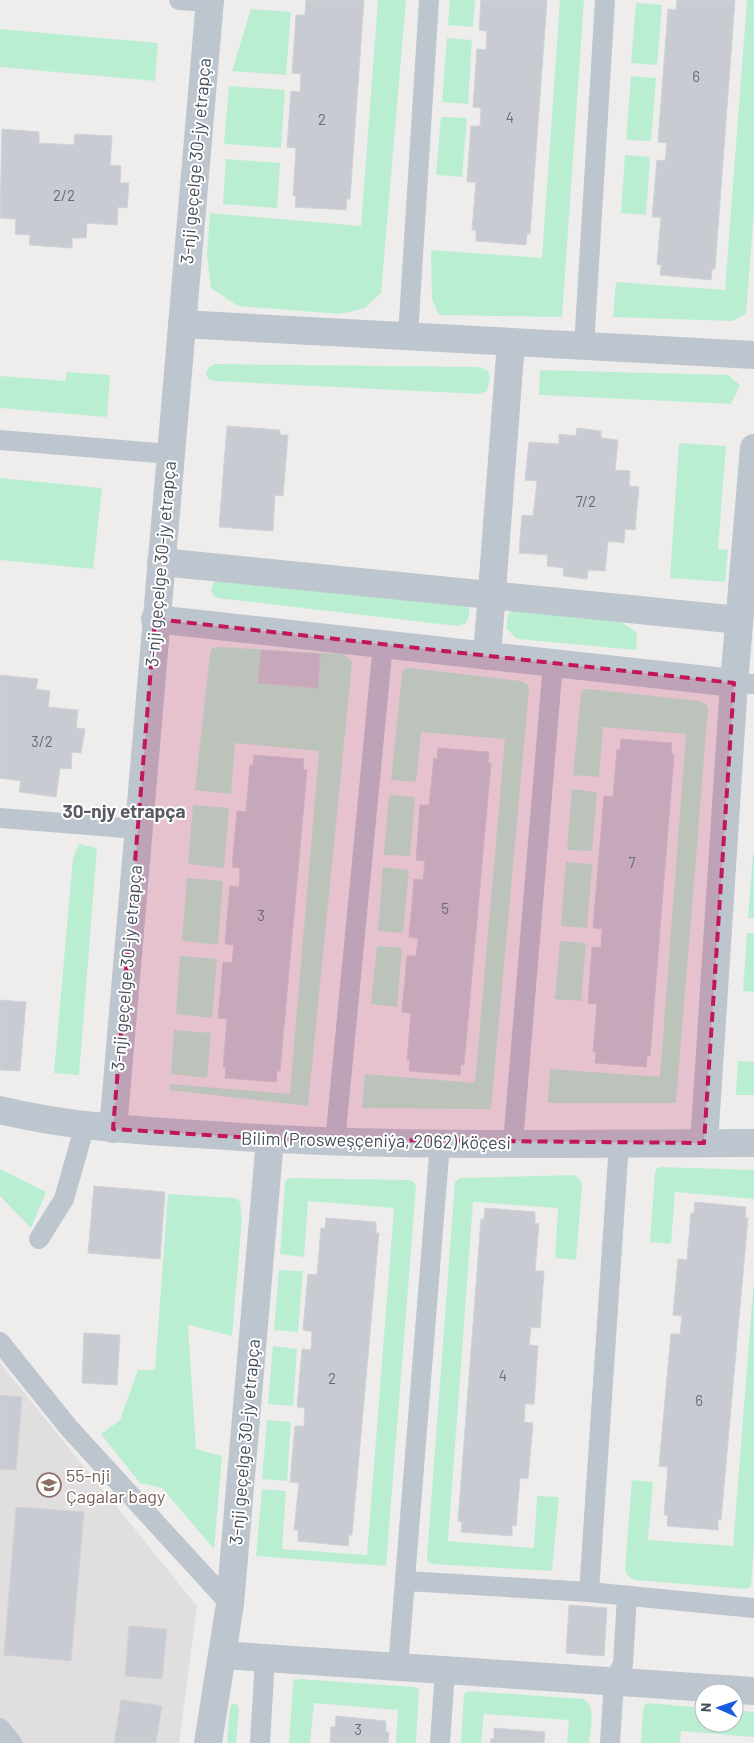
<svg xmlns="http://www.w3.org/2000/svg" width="754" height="1743" viewBox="0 0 754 1743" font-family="Barlow,sans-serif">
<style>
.education{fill:#e0dede}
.green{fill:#baeed3}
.building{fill:#c9cbd3;stroke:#d0d2d8}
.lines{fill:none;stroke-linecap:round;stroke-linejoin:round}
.lane{stroke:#bdc5cf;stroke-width:20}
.street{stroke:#bdc5cf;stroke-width:28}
.marked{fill:#c2185b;fill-opacity:0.2;stroke:#c2185b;stroke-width:4;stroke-dasharray:10 6;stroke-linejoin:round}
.labels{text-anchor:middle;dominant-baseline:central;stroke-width:4;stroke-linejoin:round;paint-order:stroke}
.number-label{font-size:15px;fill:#666d78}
.street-label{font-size:18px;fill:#454e5a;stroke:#fff}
.education-label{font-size:18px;fill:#785e54;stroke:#fff;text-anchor:start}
.neighbourhood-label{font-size:19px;font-weight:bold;fill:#595c62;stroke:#fff}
</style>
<rect width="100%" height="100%" fill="#efedec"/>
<polygon class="education" points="0,1363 197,1606 179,1743 0,1743"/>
<g class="green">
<polygon points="378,0 406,0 381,293 365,308 340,314 238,306 211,288 207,254 210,213 361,226"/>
<polygon points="450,0 475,0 473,27 448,25"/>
<polygon points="560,0 584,0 562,317 439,315 432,299 431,250 542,258"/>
<polygon points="747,0 754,0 754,211 746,314 732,321 613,317 616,282 725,290"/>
<polygon points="636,3 662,5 657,65 631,63"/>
<polygon points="251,9 291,12 286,75 232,71"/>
<polygon points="0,29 158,43 155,81 0,67"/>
<polygon points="447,38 472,40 468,104 442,102"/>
<polygon points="631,76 656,78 651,141 626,140"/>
<polygon points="229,86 285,90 281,148 224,144"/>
<polygon points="441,117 467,118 462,177 436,175"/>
<polygon points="625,155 650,157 646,215 621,213"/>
<polygon points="226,159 280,163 277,208 223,204"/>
<polygon points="215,364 480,367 487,370 490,377 487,391 479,394 215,381 208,379 206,373 209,367"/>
<polygon points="540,370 728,375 740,385 731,404 539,395"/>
<polygon points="66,372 110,375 107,417 0,408 0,376 66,381"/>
<polygon points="679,443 726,446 718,549 728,550 725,582 670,578"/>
<polygon points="0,478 102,488 93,569 0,560"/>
<path d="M220,581L467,603C471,611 470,616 465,624L457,626L218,598L213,595L211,589L214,582Z"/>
<polygon points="513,610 611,614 637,633 636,650 517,639 506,628 508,615"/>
<polygon points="218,647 344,654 352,662 308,1106 170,1090 170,1084 290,1094 319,751 235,743 231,794 195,790 210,654 212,648"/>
<polygon points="410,668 521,681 527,684 529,689 491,1109 362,1108 365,1074 475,1083 505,739 421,732 416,782 391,780 402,674 404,669"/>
<polygon points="588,689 700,701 706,704 708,709 676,1103 548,1103 550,1069 660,1077 686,734 603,727 599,777 573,775 581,695 583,690"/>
<polygon points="572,789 597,792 592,851 567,850"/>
<polygon points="389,795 415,797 410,856 384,855"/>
<polygon points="193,805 229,808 224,868 188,864"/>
<polygon points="79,844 97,848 79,1075 54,1073 73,858"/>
<polygon points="753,854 754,854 754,918 748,918"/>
<polygon points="566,862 592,864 587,928 561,926"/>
<polygon points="383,867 409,870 403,933 378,931"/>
<polygon points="187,878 223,881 218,945 182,941"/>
<polygon points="747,933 754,933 754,992 743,991"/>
<polygon points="560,941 586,943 581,1001 555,999"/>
<polygon points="377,946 402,948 397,1007 371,1004"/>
<polygon points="180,956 217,959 212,1018 176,1014"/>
<polygon points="174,1030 211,1033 207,1078 171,1074"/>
<polygon points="738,1061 754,1062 754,1095 736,1095"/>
<polygon points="661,1167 754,1170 754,1199 675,1192 671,1244 650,1242 655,1173 656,1169"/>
<polygon points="0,1169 46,1192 31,1228 0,1196"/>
<polygon points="574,1175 581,1181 582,1186 576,1260 555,1258 558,1208 473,1202 448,1541 534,1548 537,1496 559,1497 552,1571 432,1564 428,1562 427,1557 455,1182 460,1178"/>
<polygon points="291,1178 409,1180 414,1182 416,1187 386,1566 256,1556 262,1489 286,1491 282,1549 367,1555 394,1208 308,1201 304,1257 280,1254 285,1184 286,1180"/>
<polygon points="168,1194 236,1198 240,1202 242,1218 232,1336 188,1325 196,1449 222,1456 214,1549 162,1488 140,1483 101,1434 120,1420 138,1370 155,1370"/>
<polygon points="279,1270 303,1271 298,1332 274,1330"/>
<polygon points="754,1279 754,1544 751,1586 747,1589 634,1580 627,1575 625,1569 632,1480 653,1482 648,1540 733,1546"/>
<polygon points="273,1346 297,1349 293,1406 268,1404"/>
<polygon points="267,1420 291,1422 287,1481 262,1479"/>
<polygon points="299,1679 414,1687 419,1689 416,1743 396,1743 398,1710 314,1703 310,1743 289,1743 293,1685 294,1680"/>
<path d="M469,1691L583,1699C597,1706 590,1730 589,1743H567L569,1720L484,1714L481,1743H461L464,1694Z"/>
<polygon points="649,1703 704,1708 704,1723 734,1723 734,1710 754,1712 754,1737 681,1731 680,1743 641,1743 643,1709 645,1705"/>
<polygon points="232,1704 237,1704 239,1709 236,1743 227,1743 230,1708"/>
</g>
<g class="building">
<polygon points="306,0 364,0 350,199 347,199 346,210 295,207 296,196 293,196 296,148 287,147 291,91 300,92 301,74 292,73 296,15 305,15"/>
<polygon points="481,0 547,0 530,234 527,234 526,245 476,241 476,230 472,230 476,182 467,182 471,126 480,126 481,108 473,107 477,49 486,50 487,31 479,30"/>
<polygon points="677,0 735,0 715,269 712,269 711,280 660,275 661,265 657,264 661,217 652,217 657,160 665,161 667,143 658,142 668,9 676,10"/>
<polygon points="2,129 39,132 39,143 74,145 75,134 112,136 110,165 121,166 120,183 129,183 127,208 118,207 117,225 87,223 86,238 72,238 72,248 29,245 30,235 15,234 16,219 0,218"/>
<polygon points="227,426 280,430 280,435 288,435 283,496 275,495 273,531 219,527"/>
<polygon points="577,428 601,431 601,438 618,440 615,470 630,471 629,486 639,487 635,530 625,529 624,543 608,541 605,571 588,570 587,579 563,576 564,568 547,566 548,555 519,553 522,515 533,516 537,481 525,480 529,442 559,444 559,434 576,436"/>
<polygon points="261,650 320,654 318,688 258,683"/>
<polygon points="0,675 38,679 36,689 50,691 48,707 78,710 76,728 85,729 81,753 72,752 71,769 60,768 56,797 19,792 21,781 0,778"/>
<polygon points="621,739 672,743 671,754 674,754 650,1056 647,1056 646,1067 595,1063 596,1052 593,1052 597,1004 588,1003 592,947 601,948 602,929 593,928 604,796 613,797 617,749 620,750"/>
<polygon points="438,748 489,752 488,763 491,763 464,1065 461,1065 460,1075 409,1071 410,1060 407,1060 411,1013 402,1012 407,956 416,956 418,938 409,937 414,879 423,880 425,861 416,860 420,805 429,805 434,758 437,759"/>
<polygon points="254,755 304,759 303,770 307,770 280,1071 277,1071 276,1082 225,1078 226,1067 223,1067 227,1019 218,1018 223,962 232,963 234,945 225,944 230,886 239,887 240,868 232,867 237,811 246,812 250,765 253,765"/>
<polygon points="0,1000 26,1002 20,1071 0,1070"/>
<polygon points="94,1186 165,1192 160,1259 88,1253"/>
<polygon points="695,1202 746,1207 745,1217 748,1218 721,1520 718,1519 718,1530 667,1526 668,1515 664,1515 668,1467 659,1466 671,1334 680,1334 682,1316 673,1315 678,1259 687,1260 691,1213 694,1213"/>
<polygon points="485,1208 535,1212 535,1223 539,1224 535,1271 544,1271 540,1328 531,1327 529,1345 538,1346 534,1404 525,1404 524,1422 533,1423 528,1479 520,1478 516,1526 512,1525 512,1536 461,1532 462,1522 458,1521 481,1219 484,1219"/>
<polygon points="326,1218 376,1222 376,1233 379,1233 352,1535 349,1535 348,1546 298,1541 298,1530 294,1530 299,1483 290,1482 295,1426 304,1426 305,1408 297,1407 302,1349 311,1350 312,1332 303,1330 308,1274 317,1275 321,1228 325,1228"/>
<polygon points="84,1333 120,1335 117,1385 82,1383"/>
<polygon points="0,1395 22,1397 16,1470 0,1469"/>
<polygon points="16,1507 84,1512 71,1661 4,1655"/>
<polygon points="569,1605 607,1608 604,1656 566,1653"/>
<polygon points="129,1626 167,1629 162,1679 125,1676"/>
<polygon points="121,1700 162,1706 156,1743 114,1743"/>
<polygon points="336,1716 386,1721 386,1732 389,1732 388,1743 330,1743 331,1727 335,1727"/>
<polygon points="494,1728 545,1732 544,1743 490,1743 491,1739 494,1739"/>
</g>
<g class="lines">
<g class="lane">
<polyline points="179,0 208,2"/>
<polyline points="408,336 429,0"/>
<polyline points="584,346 605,0"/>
<polyline points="0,440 170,454"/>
<polyline points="734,683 754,684"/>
<polyline points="0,818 138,829"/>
<polyline points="335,1142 383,644"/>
<polyline points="513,1143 553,663"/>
<polyline points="39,1239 64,1199 85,1125"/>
<polyline points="0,1342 69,1428 230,1604"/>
<polyline points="406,1581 589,1592 754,1608"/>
<polyline points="589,1592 619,1143"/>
<polyline points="398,1667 440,1143"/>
<polyline points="0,1728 12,1743"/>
<polyline points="260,1743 265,1658"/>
<polyline points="440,1743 445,1670"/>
<polyline points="610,1743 614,1681 623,1664 627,1596"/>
</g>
<g class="street">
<polyline points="182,324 754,355"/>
<polyline points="161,562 739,620"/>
<polyline points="155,619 734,683"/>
<polyline points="487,656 511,342"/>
<path d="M0,1110C74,1128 150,1131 226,1136C402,1148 578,1143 754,1143"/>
<polyline points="113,1129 210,0"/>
<polyline points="704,1143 734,683 754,448"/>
<polyline points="222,1655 754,1691"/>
<polyline points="208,1743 230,1604 270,1139"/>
</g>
</g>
<path class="marked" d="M155,619L734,683L704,1143L270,1139L113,1129Z"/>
<defs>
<g id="school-ring" transform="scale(1.25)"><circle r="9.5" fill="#fff" stroke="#8d6e63" stroke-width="1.5"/><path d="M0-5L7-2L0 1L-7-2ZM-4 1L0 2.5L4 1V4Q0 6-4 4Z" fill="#8d6e63"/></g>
</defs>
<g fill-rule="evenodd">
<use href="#school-ring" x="49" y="1485"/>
</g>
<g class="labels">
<g class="number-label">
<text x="696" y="76">6</text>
<text x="510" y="117">4</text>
<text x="322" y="119">2</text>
<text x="64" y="195">2/2</text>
<text x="586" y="501">7/2</text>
<text x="42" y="741">3/2</text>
<text x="632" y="862">7</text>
<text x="445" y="908">5</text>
<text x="261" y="915">3</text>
<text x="503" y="1375">4</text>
<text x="332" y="1378">2</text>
<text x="699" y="1400">6</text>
<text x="358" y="1729">3</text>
</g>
<g class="street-label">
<text transform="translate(195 161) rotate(-85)">3-nji geçelge 30-jy etrapça</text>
<text transform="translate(160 564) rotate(-85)">3-nji geçelge 30-jy etrapça</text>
<text transform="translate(126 968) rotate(-85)">3-nji geçelge 30-jy etrapça</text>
<text transform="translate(376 1140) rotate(1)">Bilim (Prosweşçeniýa, 2062) köçesi</text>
<text transform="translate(244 1442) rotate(-85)">3-nji geçelge 30-jy etrapça</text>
</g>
<g class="education-label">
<text x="66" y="1475">55-nji<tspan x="66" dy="21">Çagalar bagy</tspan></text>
</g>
<g class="neighbourhood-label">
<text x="124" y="810">30-njy etrapça</text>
</g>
</g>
<g transform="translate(719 1708) rotate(272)"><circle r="24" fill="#ffffff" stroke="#b5b8bd"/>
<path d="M0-4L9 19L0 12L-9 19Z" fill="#195bdd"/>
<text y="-8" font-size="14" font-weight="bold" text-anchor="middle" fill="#454e5a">N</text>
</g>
</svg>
